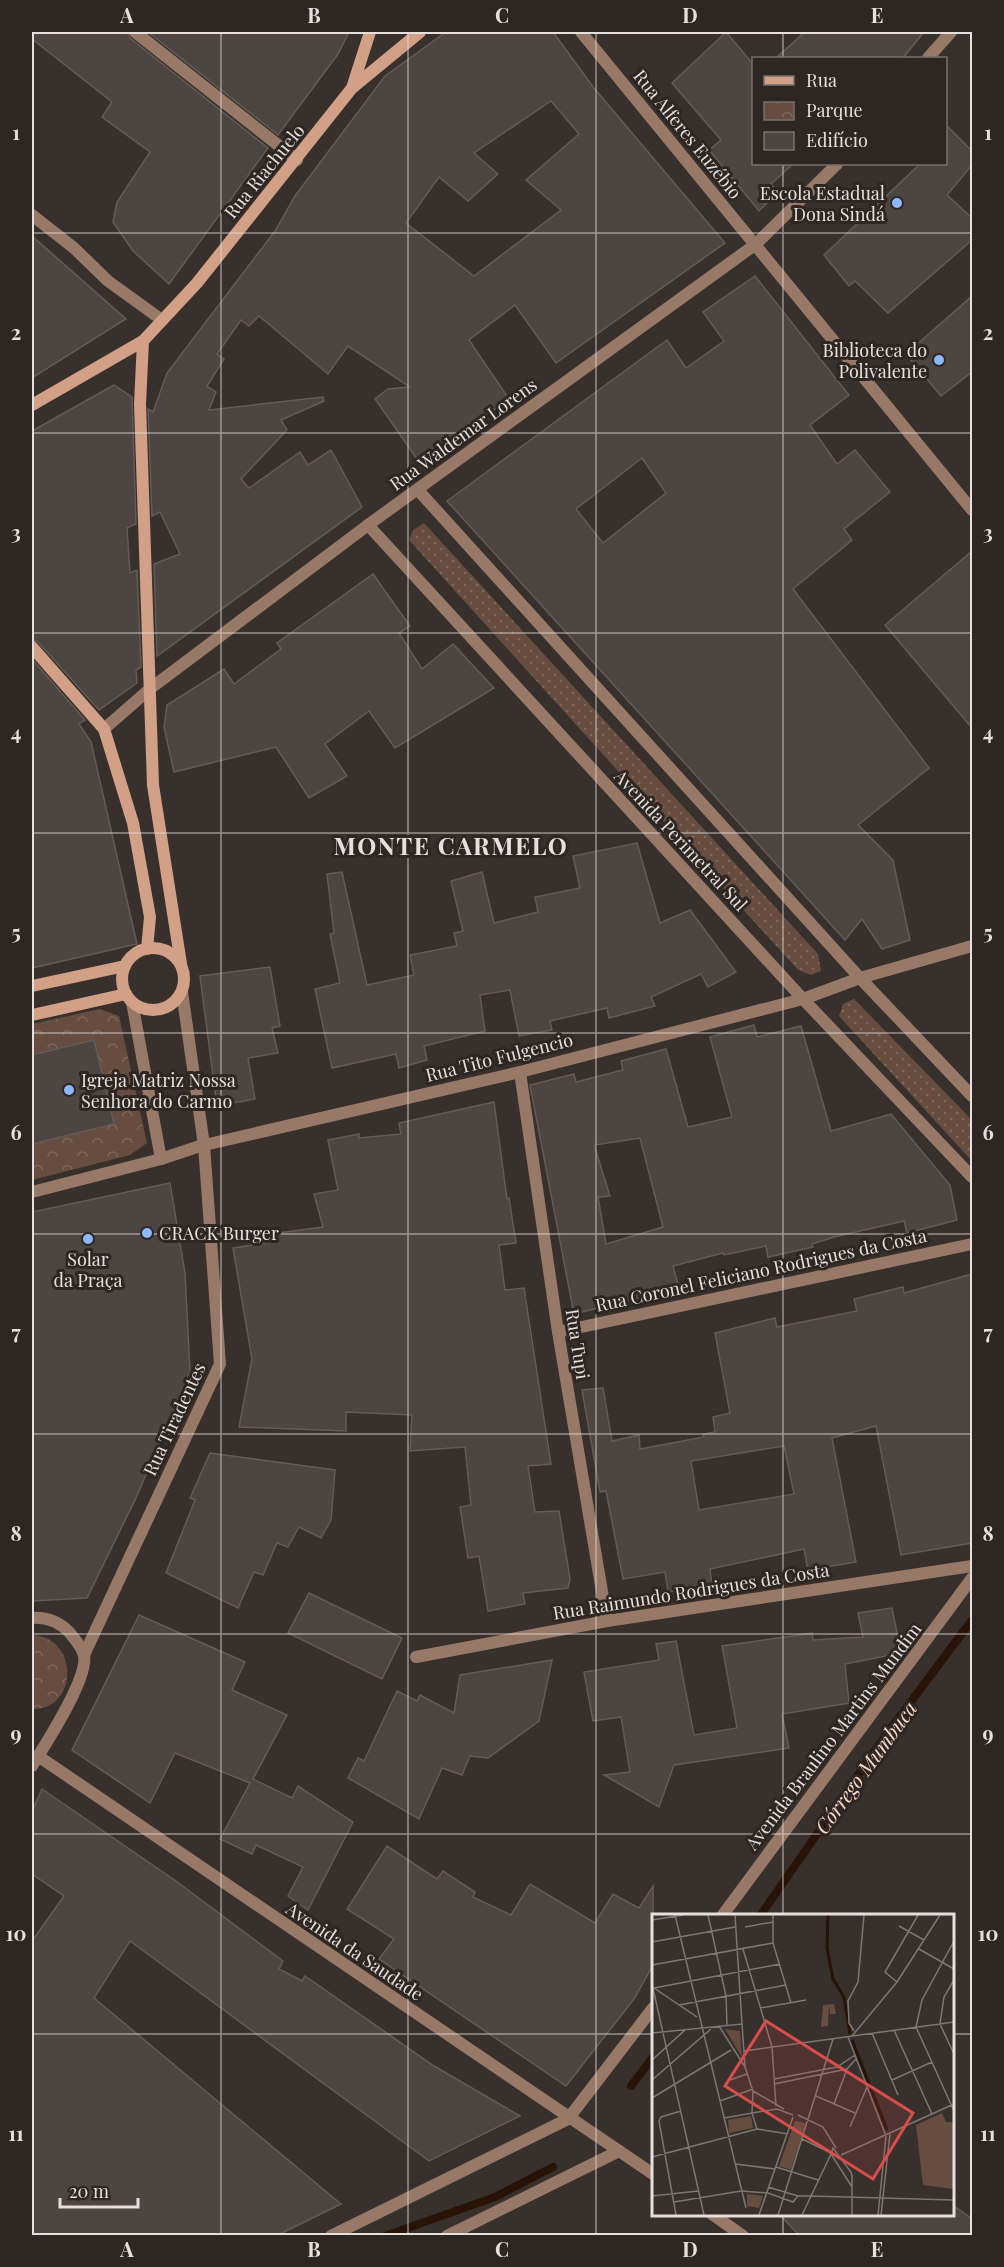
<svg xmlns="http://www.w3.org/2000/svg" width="1004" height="2267" viewBox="0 0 1004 2267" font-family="'Playfair Display',serif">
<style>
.grass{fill:url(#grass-dots)}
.park{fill:url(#park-crowns)}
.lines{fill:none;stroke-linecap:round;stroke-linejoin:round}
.stream{stroke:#291206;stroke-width:8}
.building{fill:#4d4541;stroke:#645b57;stroke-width:1.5;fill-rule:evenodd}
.minor{stroke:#987968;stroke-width:12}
.secondary{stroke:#d2a086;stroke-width:12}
.grid{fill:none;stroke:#e5e0dd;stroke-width:1.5;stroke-opacity:0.55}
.poi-dot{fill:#8db9fc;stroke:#2e2623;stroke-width:2}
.labels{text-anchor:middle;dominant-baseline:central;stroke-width:6;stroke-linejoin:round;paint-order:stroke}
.street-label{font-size:18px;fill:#e5e0dd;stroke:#2e2623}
.poi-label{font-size:18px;fill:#e5e0dd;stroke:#2e2623;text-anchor:end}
.water-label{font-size:20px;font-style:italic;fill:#fbdac9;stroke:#2e2623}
.district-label{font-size:24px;font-weight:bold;letter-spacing:1.5px;fill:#e5e0dd;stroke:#2e2623}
.inset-river{fill:none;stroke:#291206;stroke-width:3}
.inset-road{fill:none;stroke:#7d7673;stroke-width:1.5}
.view{fill:#d94d4c;fill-opacity:0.15;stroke:#d94d4c;stroke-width:3}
.inset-edge{fill:none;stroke:#e5e0dd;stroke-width:3}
.neatline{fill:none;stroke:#e5e0dd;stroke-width:2}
.grid-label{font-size:20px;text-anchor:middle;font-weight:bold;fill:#e5e0dd}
</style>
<defs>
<pattern id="grass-dots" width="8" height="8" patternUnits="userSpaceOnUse" patternTransform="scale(1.5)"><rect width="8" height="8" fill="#674d3f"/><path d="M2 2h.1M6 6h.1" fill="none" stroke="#7d665a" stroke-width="1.8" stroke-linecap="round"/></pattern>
<pattern id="park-crowns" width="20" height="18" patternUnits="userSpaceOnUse" patternTransform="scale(1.5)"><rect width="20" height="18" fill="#674d3f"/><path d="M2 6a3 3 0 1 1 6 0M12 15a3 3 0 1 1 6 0" fill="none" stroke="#7d665a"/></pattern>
</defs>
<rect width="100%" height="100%" fill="#38302c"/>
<g class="grass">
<polygon points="424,523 818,954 821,971 811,975 798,970 409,540 413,530"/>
<polygon points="854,999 972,1120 972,1161 839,1016 843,1004"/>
</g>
<g class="park">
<polygon points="100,1009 119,1016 147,1143 130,1155 32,1180 32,1024"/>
<path d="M32,1635C80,1637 78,1711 32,1709Z"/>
</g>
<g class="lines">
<g class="stream">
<polyline points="760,1916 883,1739 972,1620"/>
<polyline points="631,2086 653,2057"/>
<polyline points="385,2236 495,2197 553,2167"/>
</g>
</g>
<g class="building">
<polygon points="32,32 127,32 130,38 268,148 169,284 133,251 113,222 117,202 150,152 102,117 112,102 32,39"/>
<polygon points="148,32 349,32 338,54 278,135"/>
<path d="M446,32H553L594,88L725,243L556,363L515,305L469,340L509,399L419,462L375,399L388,389L410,387L348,346L328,374L259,316L249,326L241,320L217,354L224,359L207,386L216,392L209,410L323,397L324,401L281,420L287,430L241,479L249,488L300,452L308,465L331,450L362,507L157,656L154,564L180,554L160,512L152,516L148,409L153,412L167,373L275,231L295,196L385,76ZM551,101L579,134L526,180L561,210L474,276L406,223L439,177L468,201L498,174L474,153Z"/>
<polygon points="726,32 753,64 753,164 793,164 771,184 778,192 759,211 709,150 721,140 672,83"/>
<polygon points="805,32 924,32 903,58 776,58"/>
<polygon points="945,124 972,151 972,165 947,195 972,218 972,240 888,313 855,281 849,286 824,255 920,164 945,164"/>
<polygon points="32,236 126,319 32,378"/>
<path d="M755,276L849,395L810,425L837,464L855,450L890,492L844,529L852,540L793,589L929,768L858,825L893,860L910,940L882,949L862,919L845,940L447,501L667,340L686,368L724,341L703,312ZM642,458L666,493L603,543L576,509Z"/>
<polygon points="972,296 972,372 941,396 906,354"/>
<polygon points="114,385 132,397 136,524 127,528 130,573 137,570 141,667 136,670 137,683 99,710 38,642 32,639 32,431"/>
<polygon points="972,551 972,728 885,625"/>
<polygon points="373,574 410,626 399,633 422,669 453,644 494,688 395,748 369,711 325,744 347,776 309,798 276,747 174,772 164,727 167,705 224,669 234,684 281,649 277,643"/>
<polygon points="32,659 85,720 79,724 91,742 137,944 32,968"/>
<polygon points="637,843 660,923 690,910 736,972 708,987 701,974 651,997 655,1006 609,1018 607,1008 550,1021 552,1030 519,1036 510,990 480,995 485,1031 424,1046 427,1060 399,1068 396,1054 332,1068 315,989 340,983 330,934 334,933 327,874 342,872 367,985 414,975 410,955 457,946 454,933 463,931 451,881 482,872 494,923 538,912 535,897 580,888 573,856"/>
<polygon points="270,967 280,1026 272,1028 278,1053 248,1058 255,1099 217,1106 200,976"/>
<path d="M754,1025L757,1037L801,1026L831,1131L891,1114L950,1185L957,1220L907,1233L904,1221L834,1237L812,1244L813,1247L768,1257L766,1246L724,1255L723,1253L673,1266L679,1288L574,1314L530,1085L574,1074L576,1082L623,1070L621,1061L666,1049L688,1127L732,1117L710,1037ZM640,1138L663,1227L606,1244L598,1197L610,1196L594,1145Z"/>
<polygon points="94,1040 114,1124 32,1144 32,1055"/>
<polygon points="494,1102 507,1199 509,1198 516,1243 499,1245 505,1290 524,1288 551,1464 528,1466 535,1512 559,1511 570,1579 568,1588 523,1593 525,1604 488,1611 479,1556 468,1558 460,1507 471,1505 465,1447 410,1451 412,1415 346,1412 346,1431 239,1427 252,1359 233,1248 271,1242 271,1234 323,1227 314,1194 338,1190 328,1140 359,1134 359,1138 401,1134 399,1123"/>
<polygon points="170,1183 185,1273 190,1372 136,1498 87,1598 32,1601 32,1212"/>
<path d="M972,1274V1543L901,1555L876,1426L832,1438L856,1562L808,1570L804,1549L710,1569L712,1585L668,1592L665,1572L623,1579L606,1491L600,1492L582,1390L603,1388L612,1441L639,1435L640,1449L704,1437L703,1434L715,1432L713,1417L730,1413L715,1333L775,1318L777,1327L857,1311L854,1299L903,1287L904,1293ZM784,1446L794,1494L699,1510L691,1461Z"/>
<polygon points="210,1453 335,1470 331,1520 321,1538 299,1527 288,1547 277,1543 263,1575 254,1572 238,1608 166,1573 195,1500 190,1498"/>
<polygon points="309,1593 402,1638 382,1679 288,1633"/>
<polygon points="892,1608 901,1653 845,1664 849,1703 782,1714 789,1748 674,1765 659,1807 604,1775 630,1772 621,1717 593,1721 584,1672 659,1660 656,1644 676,1641 694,1735 737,1728 722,1646 812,1633 813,1640 863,1637 858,1613"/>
<polygon points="139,1615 245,1662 232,1690 287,1715 253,1779 292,1798 298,1786 353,1822 308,1910 288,1896 303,1867 256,1845 252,1854 220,1839 250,1783 175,1753 150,1803 72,1750"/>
<polygon points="552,1660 539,1721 488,1758 470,1756 462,1775 442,1768 419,1819 348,1778 358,1758 364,1761 397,1691 417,1701 420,1695 454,1713 460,1675"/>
<polygon points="42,1789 176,1881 283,1961 279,1969 302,1981 305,1976 434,2066 520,2116 429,2161 130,1941 94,1998 341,2204 278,2235 32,2235 32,1941 64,1896 32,1874 32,1812"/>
<polygon points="387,1846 437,1879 443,1871 475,1892 473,1897 511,1915 530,1884 595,1923 613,1894 639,1908 653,1886 653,1965 634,1999 566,2086 379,1959 394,1939 347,1909"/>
<polygon points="951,2204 972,2219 972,2235 799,2235 779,2214 951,2214"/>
</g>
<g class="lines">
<g class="minor">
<polyline points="135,32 297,160"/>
<polyline points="581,32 972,510"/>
<polyline points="928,58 951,32"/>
<polyline points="32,215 74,248 108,281 162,320"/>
<polyline points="418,490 860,978 972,1096"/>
<polyline points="368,525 803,999 972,1177"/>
<polyline points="104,729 151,688 368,525 756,244 837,164"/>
<polyline points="132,1002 161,1159"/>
<polyline points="520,1072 558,1332 607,1621"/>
<polyline points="32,1192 161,1159 200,1146 520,1072 803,999 860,978 972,946"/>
<polyline points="558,1332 972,1244"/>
<path d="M32,1618C46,1617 58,1621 69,1632C74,1638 82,1647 84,1655C89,1678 45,1745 32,1766"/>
<polyline points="84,1655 220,1364 204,1145 182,992"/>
<polyline points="416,1657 607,1621 972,1566"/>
<polyline points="38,1756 653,2174"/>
<polyline points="722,1916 972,1578"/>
<polyline points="712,2214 743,2236"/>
<polyline points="331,2236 568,2119 653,2008"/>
<polyline points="447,2236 619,2151"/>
</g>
<g class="secondary">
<polyline points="352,88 370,32"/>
<polyline points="143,341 140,404 153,785 181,964"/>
<polyline points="32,405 143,341 197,283 352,88 420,32"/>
<polyline points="32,647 104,729 133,823 150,917 147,949"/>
<circle cx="153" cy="979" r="31"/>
<polyline points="32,986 125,966"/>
<polyline points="32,1015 126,994"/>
</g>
</g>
<path class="grid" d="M221,32V2236M408,32V2236M596,32V2236M783,32V58M783,164V1916M32,233H972M32,433H972M32,633H972M32,833H972M32,1033H972M32,1234H972M32,1434H972M32,1634H972M32,1834H972M32,2034H653M952,2034H972M783,2214V2236"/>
<g class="poi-dot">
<circle cx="897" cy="203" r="6"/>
<circle cx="939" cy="360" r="6"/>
<circle cx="69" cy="1090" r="6"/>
<circle cx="147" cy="1233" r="6"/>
<circle cx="88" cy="1239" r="6"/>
</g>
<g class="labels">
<g class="street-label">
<text transform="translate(688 134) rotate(51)">Rua Alferes Euzébio</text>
<text transform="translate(264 171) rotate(-51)">Rua Riachuelo</text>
<text transform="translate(463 434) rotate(-36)">Rua Waldemar Lorens</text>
<text transform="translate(681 840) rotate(47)">Avenida Perimetral Sul</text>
<text transform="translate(499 1057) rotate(-14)">Rua Tito Fulgencio</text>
<text transform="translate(761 1270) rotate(-12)">Rua Coronel Feliciano Rodrigues da Costa</text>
<text transform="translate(578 1344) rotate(81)">Rua Tupi</text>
<text transform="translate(174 1419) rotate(-65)">Rua Tiradentes</text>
<text transform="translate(691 1591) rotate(-9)">Rua Raimundo Rodrigues da Costa</text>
<text transform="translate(833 1736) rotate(-53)">Avenida Braulino Martins Mundim</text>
<text transform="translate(355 1951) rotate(34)">Avenida da Saudade</text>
</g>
<g class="poi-label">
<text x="885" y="193">Escola Estadual<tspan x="885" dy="21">Dona Sindá</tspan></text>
<text x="927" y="350">Biblioteca do<tspan x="927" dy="21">Polivalente</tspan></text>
<text x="81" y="1080" text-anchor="start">Igreja Matriz Nossa<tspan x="81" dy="21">Senhora do Carmo</tspan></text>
<text x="159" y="1233" text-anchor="start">CRACK Burger</text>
<text x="88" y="1259" text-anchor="middle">Solar<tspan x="88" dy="21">da Praça</tspan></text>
</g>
<g class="water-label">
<text transform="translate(865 1767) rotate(-54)">Córrego Mumbuca</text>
</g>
<g class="district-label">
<text x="451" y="845">MONTE CARMELO</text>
</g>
</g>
<g transform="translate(652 1914)">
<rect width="302" height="302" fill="#38302c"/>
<path d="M73,115L88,117L90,143ZM99,202L101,214L77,219L76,206ZM143,207L154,209L139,256L127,252ZM95,280L111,282L107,294L95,292Z" fill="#674d3f"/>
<path d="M182,90L184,100H178L177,91L176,112L169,113L171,91ZM290,199L294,208H301V275L271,271L264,211Z" fill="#674d3f"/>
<path class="inset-river" d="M176,1L175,34L181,65L192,83L198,120M200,126L235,216"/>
<path class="inset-road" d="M23,1L94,294M56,1L74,82L75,112M83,1L90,110M121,1V29L139,89M0,6L31,1M247,12L272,26M93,13L121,8M302,27L270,86L264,113L302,197M0,28L83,13M91,35L120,133L124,192M267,35L302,55M0,51L121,29M302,66L292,83L288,110L302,140M245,68L233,58L266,1M0,70L52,301M2,74L128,50M2,74L45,103M27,91L134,71M108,94L154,86M67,112L93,153M242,116L280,200M202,117L197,109L196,87L206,68L212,1M0,119L90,110L93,153L101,177L100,199L125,195L141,201M220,119L246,181M200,122L245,68L288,1M196,123L234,222L226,301M92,137L302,108M0,146L33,116M122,165L185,153L203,141M0,166L59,115M240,166L280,148M75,167L95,160M122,170L195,155M101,177L132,195M164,182L203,199M0,184L79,136M68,187L101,175M182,190L195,155L204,145M146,201L171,213L184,234M72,204L100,199L105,215M198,213L215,173M150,225L179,239M189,241L302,190M0,243L105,215L136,220M83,250L123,255M124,253L166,266M116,273L146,282M200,273L179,240L181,234L199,258L200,262V301M0,282L46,277M22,288L89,277L116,279L141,288L146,282H158L302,286M24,301L7,207L9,203L29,197M107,301L141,203M126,301L181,125M150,301L179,240M229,301L238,220"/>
<path class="view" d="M114,107L261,199L221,265L73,172Z"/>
<rect width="302" height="302" class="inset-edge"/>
</g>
<rect width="1004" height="2267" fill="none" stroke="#2e2623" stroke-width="66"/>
<rect x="752" y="57" width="195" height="108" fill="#2e2623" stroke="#77706d" stroke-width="1.5"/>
<rect x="764" y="76" width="30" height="9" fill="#d2a086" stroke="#77706d" stroke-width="1.5"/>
<text x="806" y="87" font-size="18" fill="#e5e0dd">Rua</text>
<rect x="764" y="102" width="30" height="18" fill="url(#park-crowns)" stroke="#77706d" stroke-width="1.5"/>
<text x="806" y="117" font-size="18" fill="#e5e0dd">Parque</text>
<rect x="764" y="132" width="30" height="18" fill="#4d4541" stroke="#77706d" stroke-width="1.5"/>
<text x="806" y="147" font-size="18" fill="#e5e0dd">Edifício</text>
<path d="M60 2198v9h78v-9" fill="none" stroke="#e5e0dd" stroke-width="3"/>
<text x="69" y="2198" font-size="18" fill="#e5e0dd" stroke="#2e2623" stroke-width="4.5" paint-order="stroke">20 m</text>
<rect x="33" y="33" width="938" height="2201" class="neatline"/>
<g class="grid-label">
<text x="127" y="23">A</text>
<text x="314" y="23">B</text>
<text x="502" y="23">C</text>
<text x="690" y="23">D</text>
<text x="877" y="23">E</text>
<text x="16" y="140">1</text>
<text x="988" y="140">1</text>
<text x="16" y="340">2</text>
<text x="988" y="340">2</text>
<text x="16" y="540">3</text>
<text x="988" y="540">3</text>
<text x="16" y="740">4</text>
<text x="988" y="740">4</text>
<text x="16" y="940">5</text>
<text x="988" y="940">5</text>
<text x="16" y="1140">6</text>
<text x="988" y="1140">6</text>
<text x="16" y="1340">7</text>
<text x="988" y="1340">7</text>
<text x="16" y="1541">8</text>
<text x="988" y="1541">8</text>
<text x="16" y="1741">9</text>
<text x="988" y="1741">9</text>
<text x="16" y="1941">10</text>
<text x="988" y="1941">10</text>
<text x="16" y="2141">11</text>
<text x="988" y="2141">11</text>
<text x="127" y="2257">A</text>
<text x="314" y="2257">B</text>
<text x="502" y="2257">C</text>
<text x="690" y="2257">D</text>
<text x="877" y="2257">E</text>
</g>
</svg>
